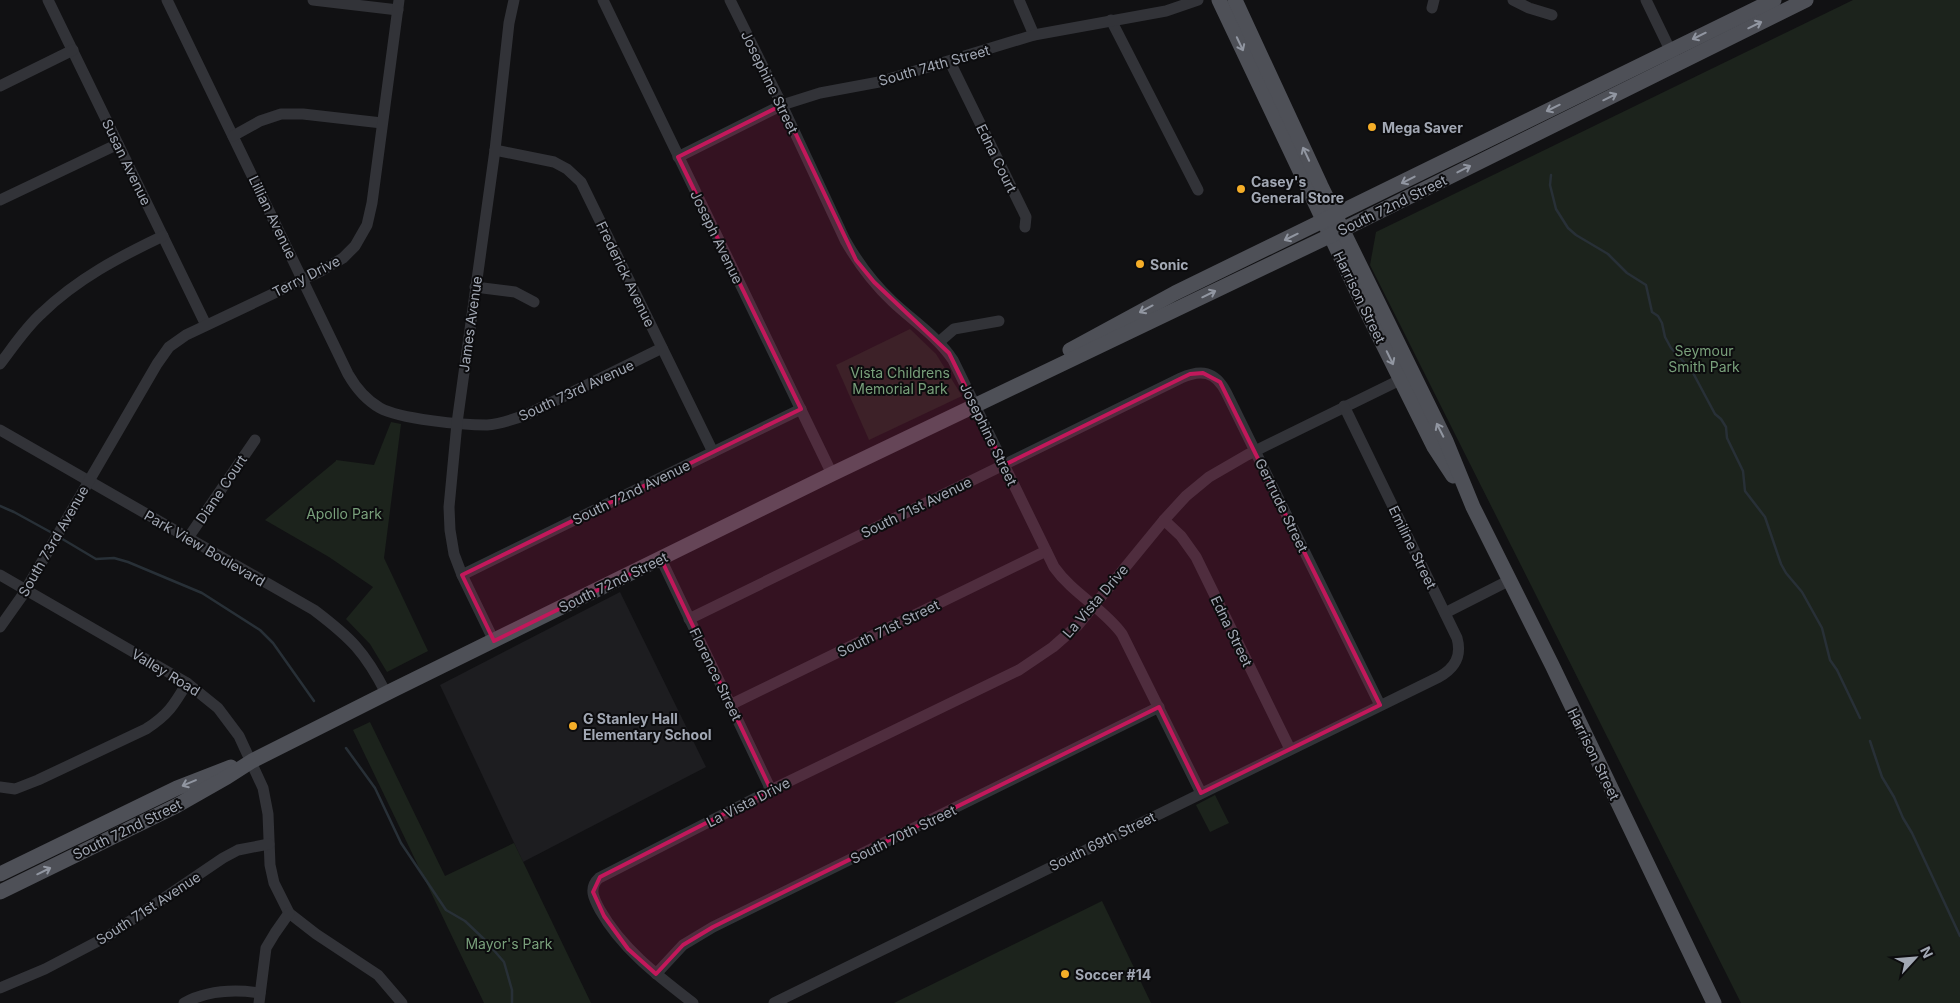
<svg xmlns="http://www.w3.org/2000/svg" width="1960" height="1003" viewBox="0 0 1960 1003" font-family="Inter,sans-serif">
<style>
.built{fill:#1d1d20}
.green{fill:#1c231c}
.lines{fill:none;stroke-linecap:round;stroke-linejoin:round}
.stream{stroke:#283037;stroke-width:2.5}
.minor{stroke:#323338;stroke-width:11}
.major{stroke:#4e5057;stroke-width:15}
.oneway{stroke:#9196a1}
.marked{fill:#c2185b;fill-opacity:0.2;stroke:#c2185b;stroke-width:4;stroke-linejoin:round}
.poi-dot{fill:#f5ae28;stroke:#0c0c0e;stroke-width:2}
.labels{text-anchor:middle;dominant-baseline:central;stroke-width:4;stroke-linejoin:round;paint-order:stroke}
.street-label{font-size:14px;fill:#a2a8b4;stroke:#0c0c0e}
.poi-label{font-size:14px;font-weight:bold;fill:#a2a8b4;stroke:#0c0c0e;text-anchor:start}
.park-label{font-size:14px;fill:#79a07b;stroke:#0c0c0e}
</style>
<rect width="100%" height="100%" fill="#111113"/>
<polygon class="built" points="620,592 706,767 523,862 440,685"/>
<g class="green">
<polygon points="1853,0 1960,0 1960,1003 1741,1003 1370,265 1376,232"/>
<polygon points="910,329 936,354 962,396 869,440 836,365"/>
<polygon points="391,422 401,424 384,558 428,651 387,672 370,644 346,619 373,587 329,557 265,520 336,461 336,460 374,465"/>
<polygon points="370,722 445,876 514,843 591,1003 484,1003 353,730"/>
<polygon points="1215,795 1229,823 1210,832 1196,805"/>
<polygon points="1102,901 1151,1003 894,1003"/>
</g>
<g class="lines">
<g class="stream">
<polyline points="1551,175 1550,185 1556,209 1568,228 1576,235 1608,254 1627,273 1646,285 1652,312 1658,316 1662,323 1665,337 1671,348 1692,371 1715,414 1721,419 1726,427 1727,438 1743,471 1745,491 1765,517 1781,564 1786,573 1802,592 1822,628 1830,660 1837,670 1860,718"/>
<polyline points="0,506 14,512 54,534"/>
<polyline points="59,537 96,559 114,558 128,562 202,593 260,630 273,643 314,701"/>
<polyline points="1870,741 1882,777 1894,797 1903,818 1912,833 1960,936"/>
<polyline points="346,748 375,788 401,843 446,910 465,921 485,940 504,962 512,990 512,1003"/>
</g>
<g class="minor">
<polyline points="48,0 206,325"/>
<path d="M167,0L348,374C356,388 366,400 380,408C400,419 462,425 487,425C501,424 515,419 528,414L662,348"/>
<polyline points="313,0 398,10"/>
<polyline points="603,0 832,474"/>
<path d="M730,0L782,105L845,240C858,263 873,283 892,301C913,321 937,336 953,360L1054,567C1073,594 1103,608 1122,634L1201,793"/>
<polyline points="1019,0 1034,35"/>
<polyline points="1513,0 1529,8 1552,15"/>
<polyline points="1646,0 1674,58"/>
<polyline points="1432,8 1434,0"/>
<polyline points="1111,20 1198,190"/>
<polyline points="950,62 1026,217 1025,227"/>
<polyline points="0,86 73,50"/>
<polyline points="233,136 260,121 281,114 303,114 382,123"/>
<polyline points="495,150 554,162 567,169 581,182 713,452"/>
<polyline points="678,157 782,105 820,93 879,82 1034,35 1166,11 1198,0"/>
<polyline points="0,200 118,144"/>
<polyline points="475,287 515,292 534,302"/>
<polyline points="939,342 954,329 999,321"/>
<path d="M0,364C13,347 26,327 42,313C77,279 119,257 163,236"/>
<path d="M0,430L314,610C351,638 365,652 386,693"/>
<polyline points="1164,520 1181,536 1196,557 1290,749"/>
<polyline points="188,538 255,440"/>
<polyline points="661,559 771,790"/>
<polyline points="0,575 187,683 218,708 239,736 263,788 268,814 270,865 274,883 289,913 316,934 378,975 402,1003"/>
<polyline points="462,575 801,409"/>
<polyline points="1445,613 1510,580"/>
<path d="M689,619L1181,378C1201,369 1215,371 1226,392L1380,705"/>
<polyline points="0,627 22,596 157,364 169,347 186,335 321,271 343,258 355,246 367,225 372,203 399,0"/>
<polyline points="494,641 462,575 454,554 450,530 449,507 457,423 495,150 509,23 514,0"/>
<polyline points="730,705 1046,551"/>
<path d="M0,787L15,789L38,780L146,729C168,715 174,705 187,683"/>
<polyline points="656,974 683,945 713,927 1159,707"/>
<polyline points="0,988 45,969 108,936 223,858 238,850 269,844"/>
<path d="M184,1003C208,990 233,989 260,993"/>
<polyline points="259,1003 266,948 275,933 289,913"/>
<path d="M693,1003C658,976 622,949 600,910C594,899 588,888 599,878L771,790L1019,670L1053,647L1078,625L1164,520L1186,496L1209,477L1247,455L1406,377"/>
<path d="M774,1003L1439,677C1455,668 1462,656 1457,638L1344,406"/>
</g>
<g class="major">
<polyline points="1219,0 1362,302 1434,447 1453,476"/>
<polyline points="1235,0 1321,186 1446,441 1473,507 1552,665 1714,1003"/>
<polyline points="1070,350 1175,293 1774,0"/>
<polyline points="0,874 177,788 231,767"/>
<polyline points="0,892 176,806 227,777 252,761 393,690 832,474 1342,230 1806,0"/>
</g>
</g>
<defs><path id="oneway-shaft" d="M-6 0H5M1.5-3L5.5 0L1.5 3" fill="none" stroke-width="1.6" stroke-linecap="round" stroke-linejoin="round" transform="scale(1.25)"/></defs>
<g class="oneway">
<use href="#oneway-shaft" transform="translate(1755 25) rotate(-26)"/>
<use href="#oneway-shaft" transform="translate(1699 36) rotate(154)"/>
<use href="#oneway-shaft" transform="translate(1240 44) rotate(65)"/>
<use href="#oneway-shaft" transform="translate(1610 97) rotate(-26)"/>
<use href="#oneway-shaft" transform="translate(1553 108) rotate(154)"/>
<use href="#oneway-shaft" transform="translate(1306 154) rotate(-115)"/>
<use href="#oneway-shaft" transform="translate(1464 169) rotate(-27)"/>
<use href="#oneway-shaft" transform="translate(1408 180) rotate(153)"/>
<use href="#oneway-shaft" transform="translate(1291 237) rotate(154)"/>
<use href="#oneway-shaft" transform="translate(1209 294) rotate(-26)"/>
<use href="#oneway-shaft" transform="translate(1146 309) rotate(152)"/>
<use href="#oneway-shaft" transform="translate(1390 358) rotate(64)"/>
<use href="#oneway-shaft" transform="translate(1440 430) rotate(-117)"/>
<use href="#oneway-shaft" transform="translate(189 783) rotate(157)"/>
<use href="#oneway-shaft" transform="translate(44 871) rotate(-26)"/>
</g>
<path class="marked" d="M782,105L856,260L874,282L949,353L1004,465L1190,374L1203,373L1220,382L1380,705L1201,793L1159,707L713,927L683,945L656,974L628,949L604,916L593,892L600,877L771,790L661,559L494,641L462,575L801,409L678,157Z"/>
<g class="poi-dot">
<circle cx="1372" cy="127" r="5"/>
<circle cx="1241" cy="189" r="5"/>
<circle cx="1140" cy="264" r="5"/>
<circle cx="573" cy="726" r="5"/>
<circle cx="1065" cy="974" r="5"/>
</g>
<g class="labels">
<g class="street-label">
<text transform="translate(934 65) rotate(-16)">South 74th Street</text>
<text transform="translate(770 82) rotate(64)">Josephine Street</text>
<text transform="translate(997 158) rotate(64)">Edna Court</text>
<text transform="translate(127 162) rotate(64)">Susan Avenue</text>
<text transform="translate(1392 205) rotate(-26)">South 72nd Street</text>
<text transform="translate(273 217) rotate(64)">Lillian Avenue</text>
<text transform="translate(717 237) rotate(64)">Joseph Avenue</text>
<text transform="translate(626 274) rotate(64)">Frederick Avenue</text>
<text transform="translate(306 276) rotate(-27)">Terry Drive</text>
<text transform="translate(1360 297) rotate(64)">Harrison Street</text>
<text transform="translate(470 324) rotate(-82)">James Avenue</text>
<text transform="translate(576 390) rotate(-25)">South 73rd Avenue</text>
<text transform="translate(989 434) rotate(64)">Josephine Street</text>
<text transform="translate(221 489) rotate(-56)">Diane Court</text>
<text transform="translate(631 492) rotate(-26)">South 72nd Avenue</text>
<text transform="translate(1282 505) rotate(64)">Gertrude Street</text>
<text transform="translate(916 507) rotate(-26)">South 71st Avenue</text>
<text transform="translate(53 541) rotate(-60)">South 73rd Avenue</text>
<text transform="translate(1413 547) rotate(64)">Emiline Street</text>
<text transform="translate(205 548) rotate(30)">Park View Boulevard</text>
<text transform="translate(613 582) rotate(-26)">South 72nd Street</text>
<text transform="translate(1095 601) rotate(-49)">La Vista Drive</text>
<text transform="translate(888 628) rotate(-26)">South 71st Street</text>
<text transform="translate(1232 631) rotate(64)">Edna Street</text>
<text transform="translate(166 672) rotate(31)">Valley Road</text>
<text transform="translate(716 674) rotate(64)">Florence Street</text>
<text transform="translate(1594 754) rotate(64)">Harrison Street</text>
<text transform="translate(748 802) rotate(-27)">La Vista Drive</text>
<text transform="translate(127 829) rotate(-26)">South 72nd Street</text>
<text transform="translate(903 834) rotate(-26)">South 70th Street</text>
<text transform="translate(1102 841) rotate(-26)">South 69th Street</text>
<text transform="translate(148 908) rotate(-33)">South 71st Avenue</text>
</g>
<g class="poi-label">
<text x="1382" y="127">Mega Saver</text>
<text x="1251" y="181">Casey's<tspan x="1251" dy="16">General Store</tspan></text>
<text x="1150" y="264">Sonic</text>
<text x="583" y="718">G Stanley Hall<tspan x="583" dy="16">Elementary School</tspan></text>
<text x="1075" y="974">Soccer #14</text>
</g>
<g class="park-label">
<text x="1704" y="350">Seymour<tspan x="1704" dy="16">Smith Park</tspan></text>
<text x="900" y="372">Vista Childrens<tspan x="900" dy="16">Memorial Park</tspan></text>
<text x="344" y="513">Apollo Park</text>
<text x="509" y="943">Mayor's Park</text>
</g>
</g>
<g transform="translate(1915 958) rotate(64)" stroke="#0c0c0e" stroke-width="4" paint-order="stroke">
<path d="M0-4L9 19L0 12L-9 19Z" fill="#a2a8b4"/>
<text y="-8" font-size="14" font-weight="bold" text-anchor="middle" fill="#a2a8b4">N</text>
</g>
</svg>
